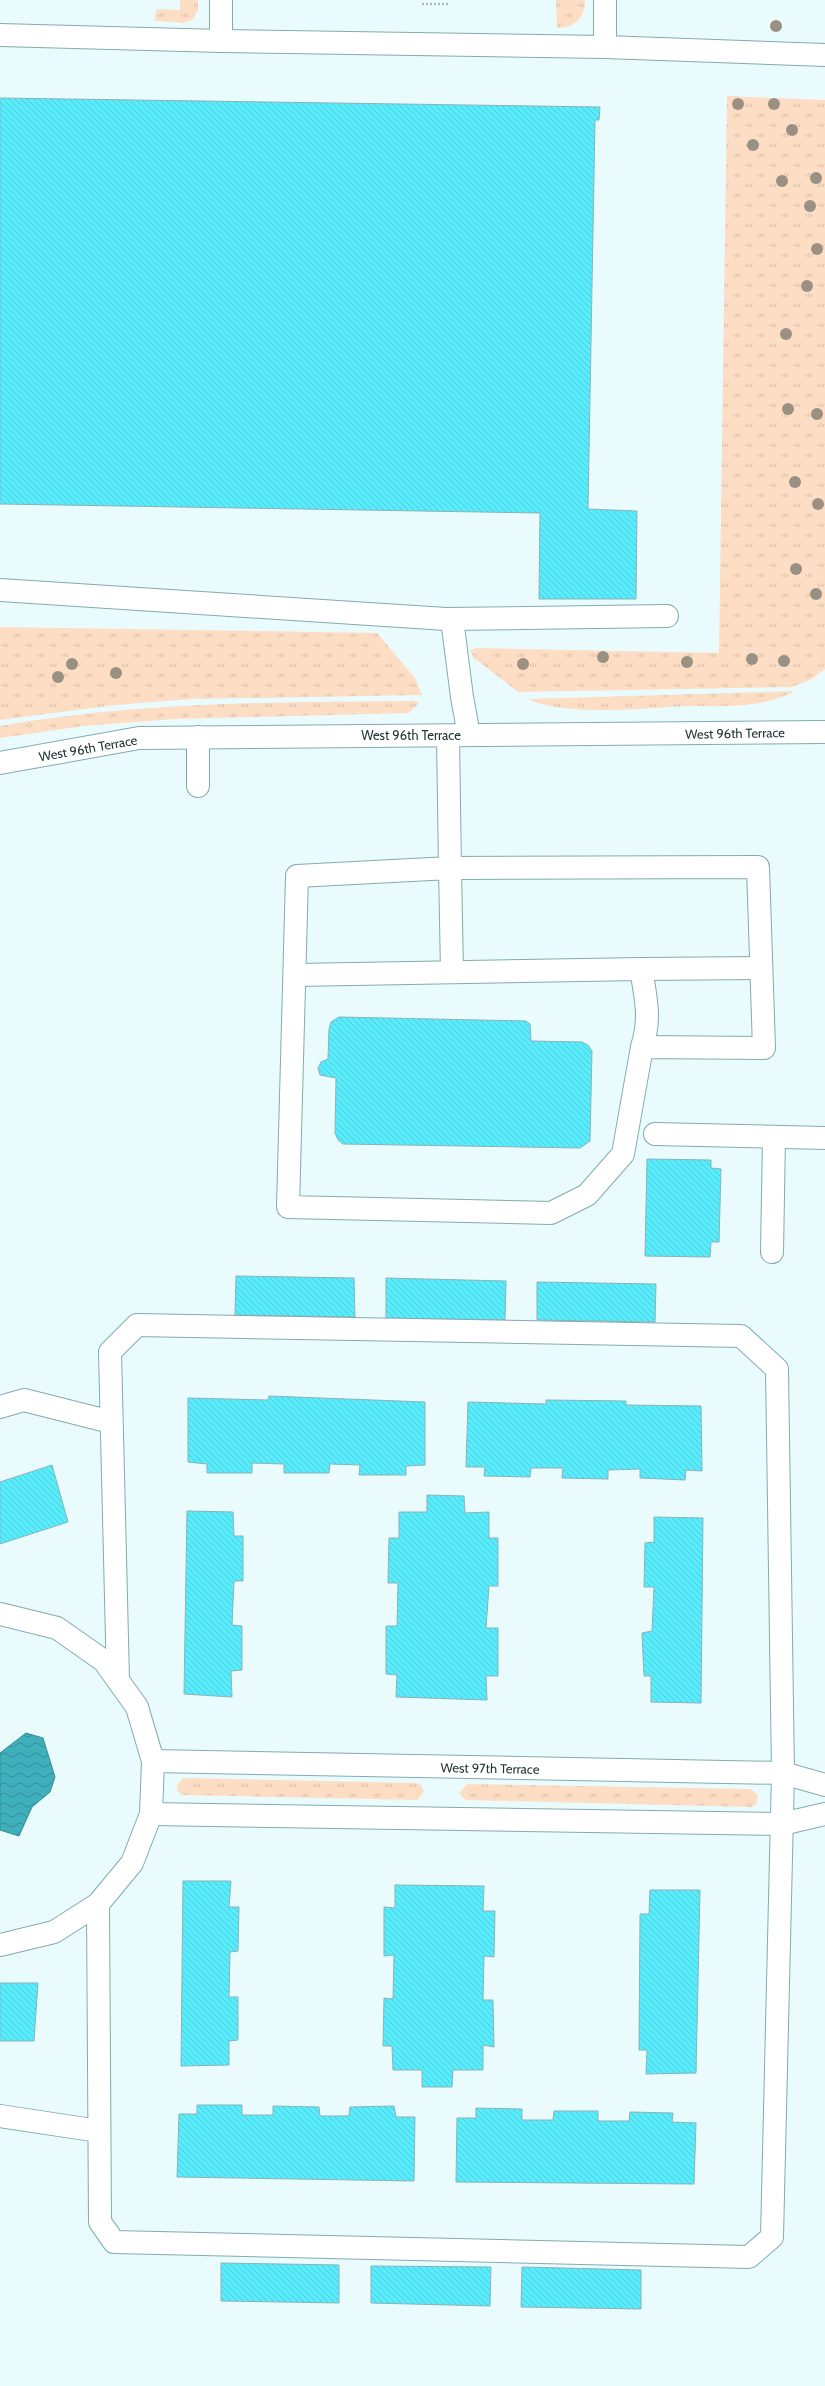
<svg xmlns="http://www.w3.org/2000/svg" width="825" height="2386" viewBox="0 0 825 2386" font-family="Cabin,sans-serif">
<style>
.grass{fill:url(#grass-tufts)}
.water{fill:url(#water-waves);stroke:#378b94}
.building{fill:url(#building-back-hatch);stroke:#89b3b8}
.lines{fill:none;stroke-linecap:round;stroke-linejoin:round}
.minor-casing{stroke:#82abb0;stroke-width:24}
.path{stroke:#adbec0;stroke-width:2.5;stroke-dasharray:2 2;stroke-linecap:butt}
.minor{stroke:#fff;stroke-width:22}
.tree{fill:#9b9182}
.labels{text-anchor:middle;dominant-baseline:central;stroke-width:3;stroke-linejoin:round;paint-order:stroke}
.street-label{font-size:13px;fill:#253638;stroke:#fff}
</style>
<defs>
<pattern id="grass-tufts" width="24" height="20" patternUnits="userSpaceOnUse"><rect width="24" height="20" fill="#fdddc4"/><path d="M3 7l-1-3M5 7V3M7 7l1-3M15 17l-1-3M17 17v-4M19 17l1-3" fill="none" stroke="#d9bea9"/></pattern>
<pattern id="water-waves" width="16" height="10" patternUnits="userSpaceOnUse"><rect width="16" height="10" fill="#3fafbc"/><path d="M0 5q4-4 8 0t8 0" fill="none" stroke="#358f9a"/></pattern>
<pattern id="building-back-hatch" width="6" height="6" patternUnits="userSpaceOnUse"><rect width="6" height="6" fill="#58ecfc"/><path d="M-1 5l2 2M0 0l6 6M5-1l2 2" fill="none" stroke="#4ccbd9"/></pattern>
</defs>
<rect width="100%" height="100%" fill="#eafbfd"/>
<g class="grass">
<polygon points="180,0 198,0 198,10 193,19 184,23 155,21 156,9 180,10"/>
<path d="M556,0H585C585,17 575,28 557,28Z"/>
<polygon points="727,96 825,100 825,669 812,679 792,687 518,692 474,658 470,650 476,648 719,653"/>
<polygon points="0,627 377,633 415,678 422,695 191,699 115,705 0,720"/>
<path d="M795,691C782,698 767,702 752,704C731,707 709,706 688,706C648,708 562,717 528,699Z"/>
<path d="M414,701L419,703L409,713L175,719L83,726L0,738V726C136,702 276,702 414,701Z"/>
<polygon points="183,1778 416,1783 421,1785 424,1792 417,1800 182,1795 177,1790 177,1785"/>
<polygon points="467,1784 751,1789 758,1795 756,1805 752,1807 466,1800 461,1796 460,1792"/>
</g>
<polygon class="water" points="26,1733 43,1738 55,1777 50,1792 32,1807 19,1836 0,1830 0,1753"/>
<g class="building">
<polygon points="0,98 600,107 599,120 595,120 588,509 637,511 636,599 539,599 540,513 0,504"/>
<polygon points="339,1017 526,1021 530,1024 531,1041 582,1042 588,1045 592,1051 590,1141 580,1148 343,1144 338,1140 335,1133 336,1078 320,1075 318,1068 321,1062 328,1059 329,1029 331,1022"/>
<polygon points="647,1159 711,1160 711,1168 721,1169 719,1242 711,1242 710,1257 645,1256"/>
<polygon points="236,1276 354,1278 355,1317 235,1315"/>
<polygon points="386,1278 506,1281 505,1320 386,1318"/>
<polygon points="537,1282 656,1284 655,1322 537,1320"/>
<polygon points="269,1396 425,1402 425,1465 406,1466 406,1475 359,1475 360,1465 330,1464 329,1473 284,1473 284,1464 252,1463 252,1473 207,1473 207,1464 188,1462 188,1398 268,1400"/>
<polygon points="546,1400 626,1401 626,1405 701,1406 702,1471 686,1470 685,1480 640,1478 640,1469 608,1470 608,1479 562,1478 563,1468 531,1468 530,1477 484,1476 485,1467 466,1467 468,1402 546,1404"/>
<polygon points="52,1465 68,1522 0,1544 0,1482"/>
<polygon points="427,1495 464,1496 465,1513 489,1512 489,1538 498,1538 498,1586 489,1586 486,1628 498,1628 498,1676 486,1676 487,1700 396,1697 397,1675 386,1674 386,1626 397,1626 398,1583 388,1583 389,1538 399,1538 399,1512 427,1512"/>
<polygon points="187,1511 233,1512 234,1536 243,1536 243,1581 234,1581 232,1625 242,1626 242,1670 231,1671 232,1697 184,1694"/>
<polygon points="654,1517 703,1518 701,1703 651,1702 651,1676 644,1676 642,1633 652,1631 654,1587 644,1587 645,1543 654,1542"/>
<polygon points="183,1881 231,1881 229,1907 239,1907 238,1951 230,1952 229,1997 238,1997 238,2040 229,2041 229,2065 181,2066"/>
<polygon points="395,1885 484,1886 483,1911 495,1911 494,1957 484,1956 483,2000 493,2000 494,2047 483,2045 483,2070 453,2070 452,2087 422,2087 422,2070 393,2070 392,2046 383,2046 384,1998 393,1999 394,1955 384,1956 384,1907 395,1908"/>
<polygon points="650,1890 700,1890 696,2073 646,2074 647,2050 639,2050 640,1914 649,1914"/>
<polygon points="0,1983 38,1983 34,2041 0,2041"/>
<polygon points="197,2105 242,2105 242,2115 273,2115 273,2106 319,2107 320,2116 349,2116 350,2107 394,2106 396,2117 415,2117 414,2181 177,2177 179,2114 197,2114"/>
<polygon points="476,2108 522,2109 522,2120 553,2120 554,2111 598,2111 598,2121 629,2121 630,2112 673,2113 672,2122 696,2123 694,2184 456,2182 457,2118 476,2118"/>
<polygon points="221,2263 339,2265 339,2303 221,2301"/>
<polygon points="371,2266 491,2267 490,2306 371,2303"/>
<polygon points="522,2267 641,2270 641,2309 521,2307"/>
</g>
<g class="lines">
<g class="minor-casing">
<g id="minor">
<polyline points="605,0 605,47 825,55"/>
<polyline points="0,35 221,41 221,0"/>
<polyline points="221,41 605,47"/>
<polyline points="0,590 446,619 667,616"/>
<polyline points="452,619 462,697 469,735"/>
<polyline points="448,736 450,868 758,867 764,1048 642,1047 623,1154 587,1195 551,1213 288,1207 297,876 450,868 452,972"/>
<polyline points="198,737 198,786"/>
<polyline points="0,763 139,738 825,732"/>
<polyline points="641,969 761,968"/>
<path d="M295,975L641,969C646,999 651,1018 642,1047"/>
<polyline points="655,1134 825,1138"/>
<polyline points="772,1252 774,1137"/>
<polyline points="0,1407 24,1400 111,1422"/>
<polyline points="0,1614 57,1628 104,1661 137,1707 153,1761 151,1814 132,1863 98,1904 54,1932 0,1945"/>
<polyline points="153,1761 783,1773 825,1785"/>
<polyline points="151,1814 782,1824 825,1814"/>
<polyline points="98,1904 100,2222 114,2242 749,2257 772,2237 783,1773 777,1369 741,1336 137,1325 110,1352 118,1680"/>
<polyline points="0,2116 99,2131"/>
</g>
</g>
<polyline class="path" points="422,4 450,4"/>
<use href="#minor" class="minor"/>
</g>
<g class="tree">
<circle cx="776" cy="26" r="6"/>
<circle cx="738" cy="104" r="6"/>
<circle cx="774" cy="104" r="6"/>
<circle cx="792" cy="130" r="6"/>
<circle cx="753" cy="145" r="6"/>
<circle cx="816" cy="178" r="6"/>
<circle cx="782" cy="181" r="6"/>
<circle cx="810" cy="206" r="6"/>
<circle cx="817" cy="249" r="6"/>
<circle cx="807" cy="286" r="6"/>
<circle cx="786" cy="334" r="6"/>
<circle cx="788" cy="409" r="6"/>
<circle cx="817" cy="414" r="6"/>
<circle cx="795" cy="482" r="6"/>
<circle cx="818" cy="504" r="6"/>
<circle cx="796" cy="569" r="6"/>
<circle cx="816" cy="594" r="6"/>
<circle cx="603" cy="657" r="6"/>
<circle cx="752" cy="659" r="6"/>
<circle cx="784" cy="661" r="6"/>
<circle cx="687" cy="662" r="6"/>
<circle cx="72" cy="664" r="6"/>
<circle cx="523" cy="664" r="6"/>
<circle cx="116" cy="673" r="6"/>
<circle cx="58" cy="677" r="6"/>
</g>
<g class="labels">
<g class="street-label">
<text transform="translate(735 733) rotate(-1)">West 96th Terrace</text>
<text x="411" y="735">West 96th Terrace</text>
<text transform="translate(88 748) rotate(-10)">West 96th Terrace</text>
<text transform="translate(490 1768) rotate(1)">West 97th Terrace</text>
</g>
</g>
</svg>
